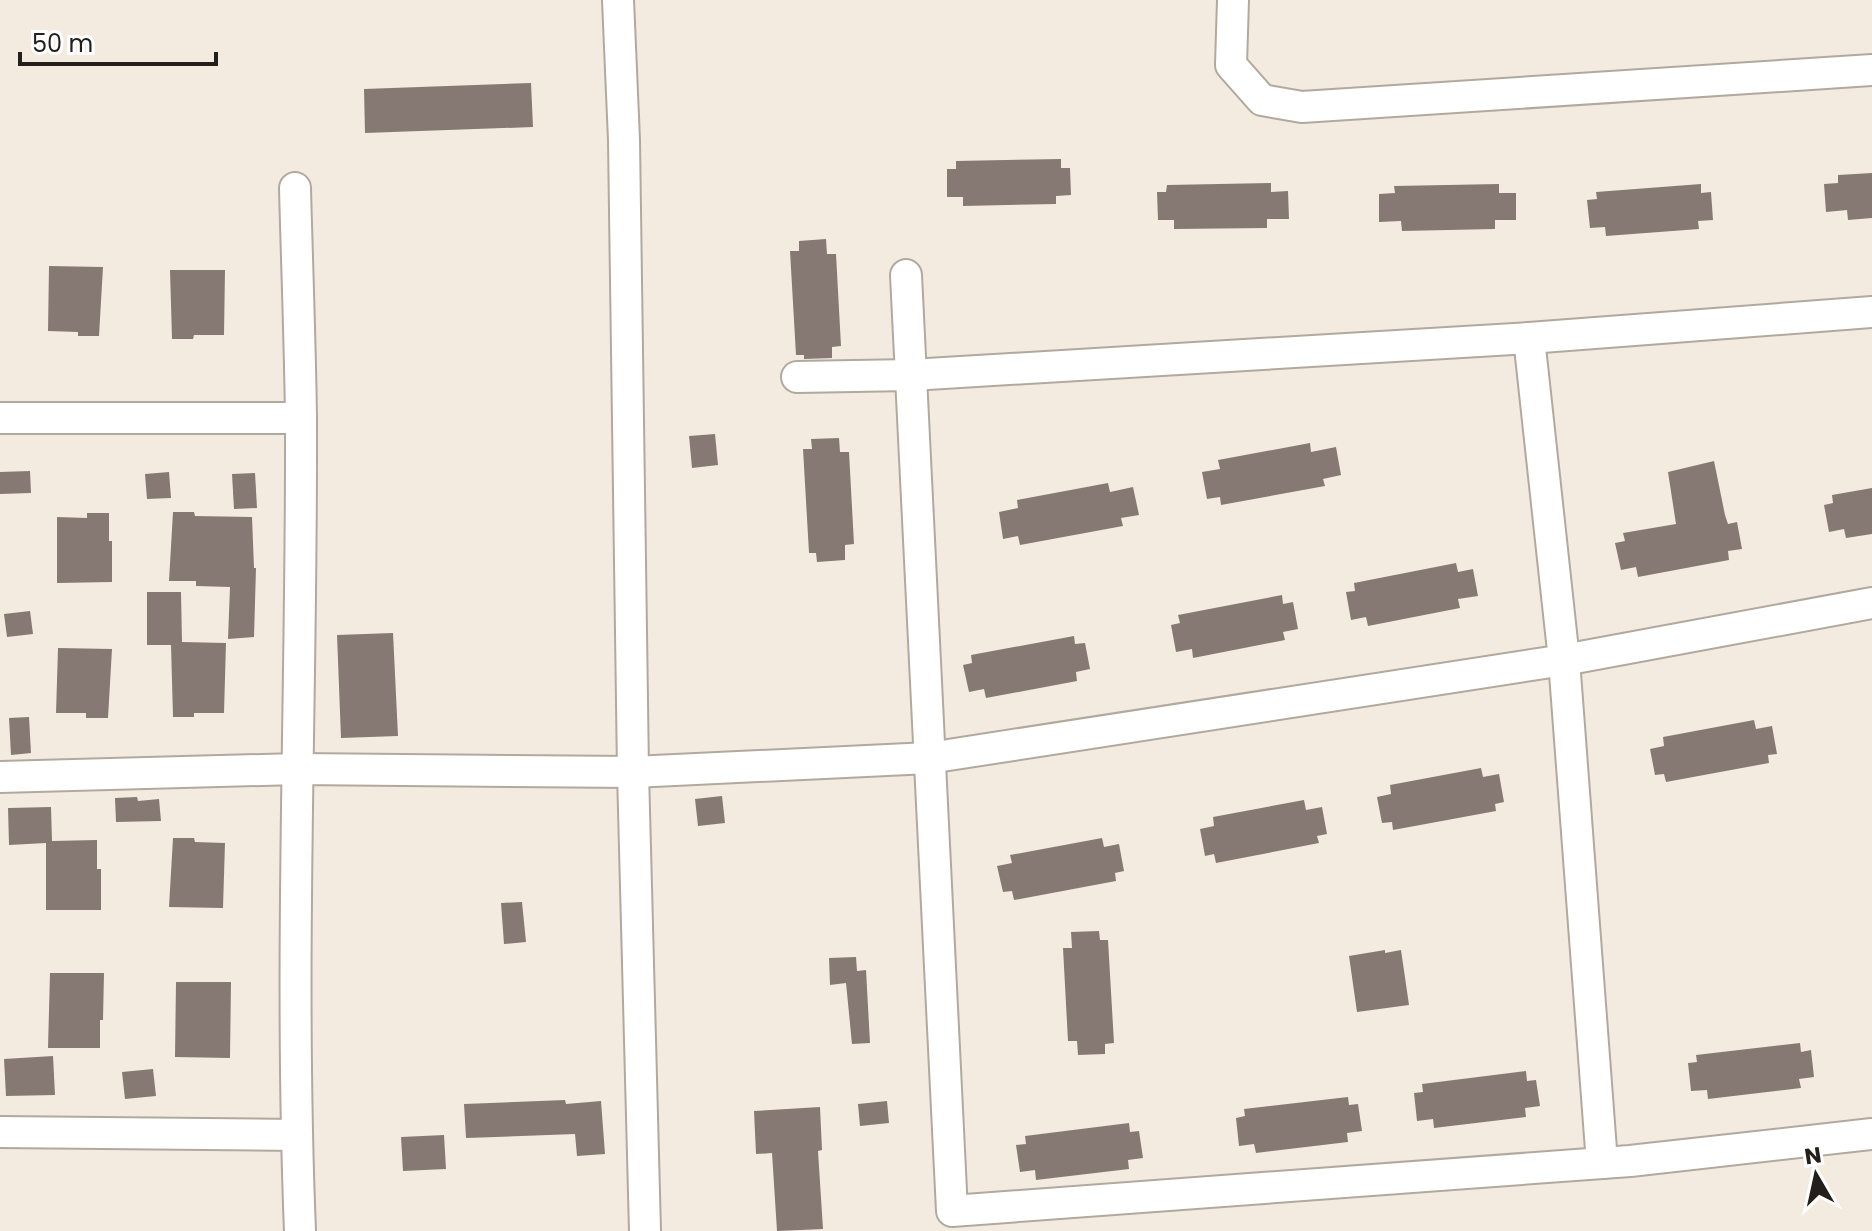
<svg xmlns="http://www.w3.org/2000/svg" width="1872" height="1231" viewBox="0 0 1872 1231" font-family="Poppins,sans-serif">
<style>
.building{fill:#867973}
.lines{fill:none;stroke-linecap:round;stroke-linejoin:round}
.street-casing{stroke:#b1a99e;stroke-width:34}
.street{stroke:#fff;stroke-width:30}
</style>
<rect width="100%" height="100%" fill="#f4ebe0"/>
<g class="building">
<polygon points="531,83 533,127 365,133 364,89"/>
<polygon points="1061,159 1061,168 1070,168 1071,195 1056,196 1056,204 963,206 963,197 947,197 947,169 956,169 956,161"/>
<polygon points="1872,173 1872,218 1848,220 1847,210 1826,212 1824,184 1838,183 1838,175"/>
<polygon points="1271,183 1271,192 1288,191 1289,219 1267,219 1267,228 1174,229 1174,220 1158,220 1157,192 1166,192 1167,185"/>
<polygon points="1499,184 1499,193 1516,193 1516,220 1495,220 1495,229 1402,231 1401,221 1379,222 1379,194 1395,193 1394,186"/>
<polygon points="1701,184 1701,193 1711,192 1713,220 1698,221 1699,229 1606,236 1605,227 1590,228 1587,200 1597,199 1596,192"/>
<polygon points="826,239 827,254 836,254 841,346 832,347 832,358 804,359 804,355 796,355 790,251 799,251 799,241"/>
<polygon points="49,266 103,267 99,336 78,336 78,332 48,331"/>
<polygon points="170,270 225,270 224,335 194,335 193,339 172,339"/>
<polygon points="715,434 718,465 692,468 689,436"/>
<polygon points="839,438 840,452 849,452 854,544 845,545 845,560 817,562 816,553 809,553 803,449 812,449 811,439"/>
<polygon points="1310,443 1311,452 1336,447 1341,475 1323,479 1325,486 1221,505 1220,497 1207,499 1202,472 1220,469 1218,460"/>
<polygon points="1714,461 1725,515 1728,524 1737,522 1742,549 1728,551 1729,560 1638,577 1636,567 1621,570 1615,543 1625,541 1623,533 1676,524 1668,472"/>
<polygon points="30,471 31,493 0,494 0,472"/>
<polygon points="169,472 171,498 147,499 145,474"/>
<polygon points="255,473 257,508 234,509 232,474"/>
<polygon points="1108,483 1110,492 1133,487 1139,515 1121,518 1123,526 1020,545 1018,536 1003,539 999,512 1018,508 1017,500"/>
<polygon points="1872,488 1872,534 1846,538 1844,529 1829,532 1824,505 1833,503 1832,495"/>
<polygon points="173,512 194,512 195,516 252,517 254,568 256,568 254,637 228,639 230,587 196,586 196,581 169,581"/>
<polygon points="87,513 109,513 109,541 112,541 112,582 57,583 57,517 87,518"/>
<polygon points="1456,563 1458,572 1473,569 1478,596 1458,599 1460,608 1368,626 1366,617 1351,620 1346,592 1355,591 1354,583"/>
<polygon points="147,592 181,592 182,642 226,643 224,713 194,713 194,717 173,717 171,645 147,645"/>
<polygon points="1282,595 1283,604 1293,602 1298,629 1283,632 1285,640 1193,658 1192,649 1176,652 1171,625 1180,623 1178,615"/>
<polygon points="30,611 33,634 7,637 4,614"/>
<polygon points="393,633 398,736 341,738 337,635"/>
<polygon points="1074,636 1075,644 1085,643 1090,669 1076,672 1077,681 986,698 984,689 969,692 963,665 972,663 971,655"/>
<polygon points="58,648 112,649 108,718 86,718 86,713 56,713"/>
<polygon points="29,717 31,753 11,755 9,718"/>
<polygon points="1754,720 1756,729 1772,726 1777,754 1768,755 1769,763 1666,782 1664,774 1655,775 1650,749 1664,746 1663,737"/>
<polygon points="1481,768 1483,777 1499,774 1504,802 1495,804 1496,811 1393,830 1392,822 1382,823 1377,797 1391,794 1390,785"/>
<polygon points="722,796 725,823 698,826 695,799"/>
<polygon points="137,797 138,801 159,799 161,821 116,822 115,798"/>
<polygon points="1304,800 1306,810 1322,807 1327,834 1317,836 1319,843 1216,863 1214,854 1205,856 1200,829 1214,826 1213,817"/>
<polygon points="51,807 52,841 97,840 97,869 101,869 101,910 46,910 46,843 9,845 8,808"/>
<polygon points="173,838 194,838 195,842 225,843 223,908 169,907"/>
<polygon points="1102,838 1104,847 1119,844 1124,871 1115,873 1116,881 1014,900 1012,891 1003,892 997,866 1012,863 1010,855"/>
<polygon points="522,902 526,942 504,944 501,903"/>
<polygon points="1099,931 1100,940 1108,940 1114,1043 1105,1044 1105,1054 1078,1055 1077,1041 1068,1041 1063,948 1072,948 1071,932"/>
<polygon points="1385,950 1385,953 1401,950 1409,1005 1357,1012 1349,956"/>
<polygon points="856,957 857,971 866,970 870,1043 852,1044 846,983 830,985 829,958"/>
<polygon points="50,973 104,973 103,1020 100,1020 100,1048 48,1048"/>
<polygon points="176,982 231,982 230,1058 175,1057"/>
<polygon points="1800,1043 1801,1052 1811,1050 1814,1077 1799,1079 1801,1088 1708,1099 1707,1090 1691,1091 1688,1063 1697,1062 1696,1055"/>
<polygon points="53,1056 55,1095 6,1096 4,1059"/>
<polygon points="153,1069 156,1096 125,1099 122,1072"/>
<polygon points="1526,1071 1527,1081 1536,1080 1540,1106 1525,1108 1526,1117 1434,1128 1433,1119 1417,1121 1414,1093 1423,1092 1422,1084"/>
<polygon points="1348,1097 1349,1105 1358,1104 1362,1131 1347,1133 1348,1142 1256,1153 1254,1144 1239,1146 1236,1118 1245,1116 1244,1109"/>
<polygon points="565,1100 566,1104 601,1101 605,1154 577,1156 575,1134 466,1138 464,1104"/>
<polygon points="887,1101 889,1123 860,1126 858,1104"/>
<polygon points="820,1107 822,1150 818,1151 823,1229 777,1231 772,1153 756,1154 754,1111"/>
<polygon points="1129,1123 1130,1132 1139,1131 1143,1158 1128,1160 1129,1169 1036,1180 1035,1170 1020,1172 1016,1145 1026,1144 1025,1136"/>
<polygon points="444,1135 446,1169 403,1171 401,1137"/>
</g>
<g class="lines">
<g class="street-casing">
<g id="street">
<polyline points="618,0 624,140 633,772 645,1231"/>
<polyline points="1233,0 1231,65 1262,100 1302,107 1872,70"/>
<path d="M295,188C297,265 300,342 301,419C302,689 289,960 300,1231"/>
<polyline points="906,275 952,1211 1630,1161 1872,1134"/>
<polyline points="1529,338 1564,660 1602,1163"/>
<polyline points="797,377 911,375 1529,338 1872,312"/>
<polyline points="0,418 301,418"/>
<polyline points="0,777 297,769 633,772 929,758 1564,660 1872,603"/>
<polyline points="0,1132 296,1135"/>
</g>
</g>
<use href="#street" class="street"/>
</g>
<g transform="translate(1816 1175) rotate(351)" stroke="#ffffff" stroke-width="6" paint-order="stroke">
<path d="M0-6L14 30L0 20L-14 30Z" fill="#23201c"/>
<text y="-12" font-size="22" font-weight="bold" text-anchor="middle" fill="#23201c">N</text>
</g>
<path d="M20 52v12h196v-12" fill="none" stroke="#23201c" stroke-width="4"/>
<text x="32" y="52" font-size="24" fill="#23201c" stroke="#ffffff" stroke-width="6" paint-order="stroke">50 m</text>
</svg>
